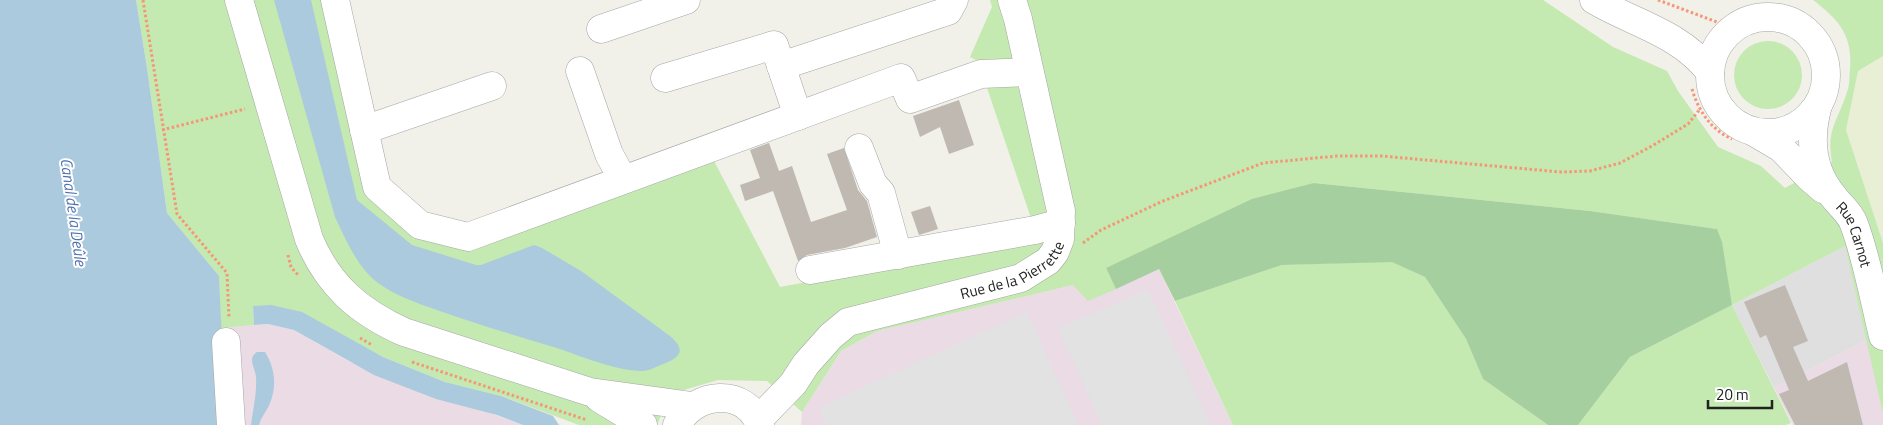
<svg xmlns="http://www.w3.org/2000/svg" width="1883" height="425" viewBox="0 0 1883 425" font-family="'Titillium Web',sans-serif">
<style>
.residential{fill:#e0dfdf}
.industrial{fill:#eadbe5}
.farmland{fill:#e9efd5}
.grass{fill:#c4e9b1}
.forest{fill:#a6cf9f}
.parking{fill:#e2e2e2}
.water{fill:#abcadd}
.building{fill:#bfb9b2}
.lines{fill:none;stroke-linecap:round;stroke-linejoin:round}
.minor-casing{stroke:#a6a6a6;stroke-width:29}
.path{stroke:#f59676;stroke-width:3;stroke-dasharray:2.5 2.5;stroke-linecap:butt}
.minor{stroke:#fff;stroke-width:28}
.labels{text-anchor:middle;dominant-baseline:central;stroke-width:4;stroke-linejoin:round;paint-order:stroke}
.street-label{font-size:15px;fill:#222;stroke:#fff}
.water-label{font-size:16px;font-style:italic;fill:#5071af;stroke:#fff}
</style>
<rect width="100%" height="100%" fill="#f1f0e9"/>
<polygon class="residential" points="1845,246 1867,340 1774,388 1732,305"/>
<g class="industrial">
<polygon points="1159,269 1233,425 801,425 802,412 841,351 877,331 1073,285"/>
<polygon points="268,324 294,330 350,362 523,425 226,425 221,328"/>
<polygon points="1867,340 1883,414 1883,425 1793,425 1774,388"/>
</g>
<polygon class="farmland" points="1883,56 1883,243 1846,130 1858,71"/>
<g class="grass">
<path d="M136,0H326L369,190L466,248L714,161L780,287L1038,239L978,61L970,57L992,7L990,0H1543L1613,47L1667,71L1678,91L1718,147L1761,166L1785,188L1832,162C1826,129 1838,121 1847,92C1850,85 1849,77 1850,70C1853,35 1839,20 1813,0H1883V56L1858,71L1846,130L1883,243V414L1845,246L1732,305L1791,423L1786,425H1578L1630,357L1732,305L1717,229L1590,211L1314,183L1106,268L1116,289L1088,301L1073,285L877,331L841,351L802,412L767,381L718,380L670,394L657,425H579L501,396L445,382L383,357L345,338L253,306L254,325L221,328L219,276L167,213L147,68Z"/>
<circle cx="1768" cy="75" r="34"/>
<polygon points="1392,261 1425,277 1466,339 1483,379 1548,425 1233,425 1175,301 1282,265"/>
</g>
<polygon class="forest" points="1314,183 1590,211 1717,229 1722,242 1732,305 1630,357 1578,425 1548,425 1483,379 1466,339 1425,277 1392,262 1282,265 1175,301 1159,269 1116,289 1106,268 1252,199"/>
<g class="parking">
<polygon points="1148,290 1211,425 1102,425 1058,328"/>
<polygon points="1027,312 1078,425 826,425 820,407"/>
</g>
<g class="water">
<polygon points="0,0 136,0 147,68 167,213 219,276 226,425 0,425"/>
<path d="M274,0H311L357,200L412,245L476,265H481L534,245L542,248L581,271L670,336C691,354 674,360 656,367C652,369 646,371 641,371C617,371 580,356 557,348C517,336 476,324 437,310C417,303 396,296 378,283C357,267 346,240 335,217Z"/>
<polygon points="271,305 302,312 383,357 445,382 501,396 553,416 559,425 523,425 497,415 436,399 374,375 294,330 268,324 254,325 253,306"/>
<path d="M257,352H265C275,368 277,386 270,403C267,411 261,417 259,425H251C253,409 257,394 256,377C255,367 247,358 257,352Z"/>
</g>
<g class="building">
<polygon points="959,100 974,145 949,154 940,127 920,137 913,116"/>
<polygon points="769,143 779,171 792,166 811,222 847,210 827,154 844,148 858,190 867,201 877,237 845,248 807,255 798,261 773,191 745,201 740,185 760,178 750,150"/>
<polygon points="930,206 938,229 919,235 911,212"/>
<polygon points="1785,285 1808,341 1793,347 1808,381 1847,362 1863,425 1795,425 1779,394 1789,390 1766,335 1760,338 1744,302"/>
</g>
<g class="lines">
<g class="minor-casing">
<g id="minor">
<path d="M239,0L309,239C328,285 359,312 404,332L590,392L692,406"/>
<polyline points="335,0 377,187 420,225 468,237 901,78 910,99 981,74 1029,72"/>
<path d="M1594,0C1635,24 1680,33 1710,72"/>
<circle cx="1768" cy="75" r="58"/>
<polyline points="601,29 686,0"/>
<polyline points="781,66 948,11 954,0"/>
<polyline points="580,71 609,154 623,180"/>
<polyline points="665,78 774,45 798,116"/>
<path id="s1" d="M1818,105C1809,137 1811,170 1833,196C1840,206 1850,212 1854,224C1867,259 1874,299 1883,336"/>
<polyline points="364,130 492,86"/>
<polyline points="1754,132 1781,148 1809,177 1823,189"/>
<polyline points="859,148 873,184 881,193 898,255"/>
<polyline points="810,270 1035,230 1061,223"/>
<polyline points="226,342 231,425"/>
<polyline points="599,398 643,425"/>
<path id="s2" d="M758,420L793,384L806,364L831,336L848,322L1021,278L1048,261L1055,252L1060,239L1061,211L1018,19L1012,0"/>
<path d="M677,425C694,391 746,387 760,425"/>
</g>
</g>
<g class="path">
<polyline points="143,0 177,214 227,273 229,318"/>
<polyline points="1658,0 1733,28"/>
<path d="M1692,89C1698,110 1711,130 1732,139"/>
<polyline points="162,130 245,109"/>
<polyline points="1083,243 1101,230 1163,201 1263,163 1337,156 1381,156 1561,172 1590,171 1620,163 1652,146 1688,124 1700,109"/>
<polyline points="288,255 291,267 298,275"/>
<polyline points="360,338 372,345"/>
<polyline points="412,362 587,420"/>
</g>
<use href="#minor" class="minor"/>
</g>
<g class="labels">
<g class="street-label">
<text stroke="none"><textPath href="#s1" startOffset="141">Rue Carnot</textPath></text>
<text stroke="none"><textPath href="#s2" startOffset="308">Rue de la Pierrette</textPath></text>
</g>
<g class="water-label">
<text transform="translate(74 212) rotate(82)">Canal de la Deûle</text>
</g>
</g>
<path d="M1708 400v8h64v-8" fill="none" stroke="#222222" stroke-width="2.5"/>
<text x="1716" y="400" font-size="15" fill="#222222" stroke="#ffffff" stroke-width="4" paint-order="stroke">20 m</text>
</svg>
